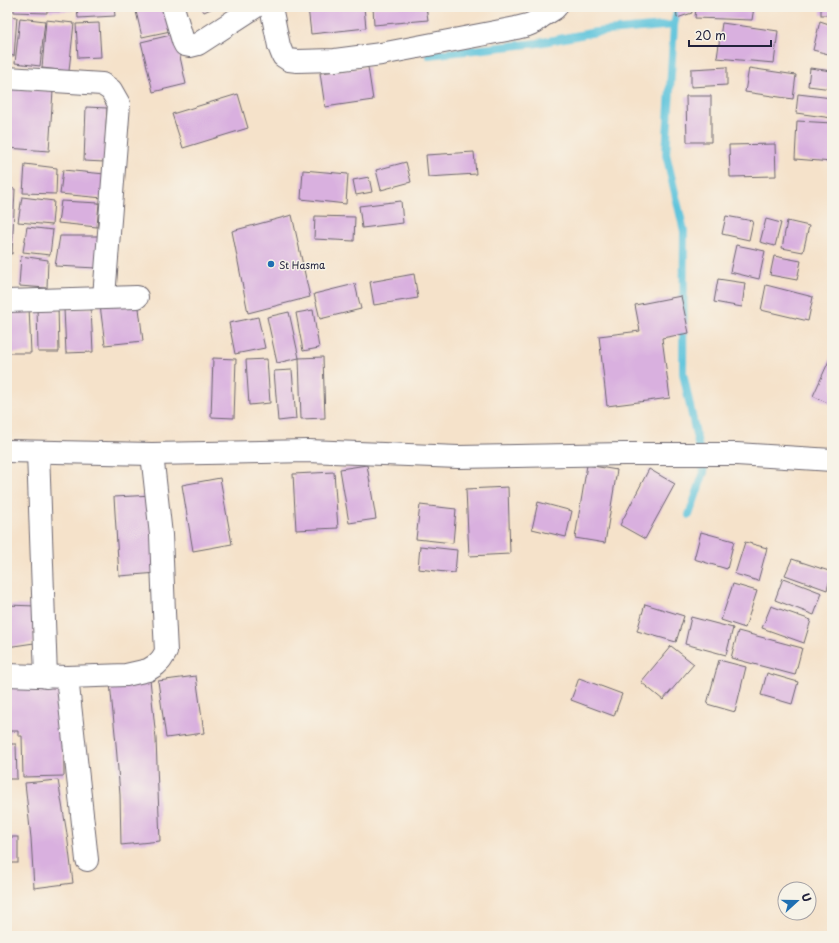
<svg xmlns="http://www.w3.org/2000/svg" width="839" height="943" viewBox="0 0 839 943" font-family="'Playpen Sans',sans-serif">
<style>
.lines{fill:none;stroke-linecap:round;stroke-linejoin:round}
.stream{stroke:#5fc4dc;stroke-width:8}
.building{fill:#d9b0df}
.minor-casing{stroke:#6c656d;stroke-width:24}
.minor{stroke:#fff;stroke-width:22}
.poi-dot{fill:#1f6fb2;stroke:#f7f3e8;stroke-width:1.5}
.labels{text-anchor:middle;dominant-baseline:central;stroke-width:3;stroke-linejoin:round;paint-order:stroke}
.poi-label{font-size:10px;fill:#22223b;stroke:#f7f3e8;text-anchor:start}
</style>
<rect width="100%" height="100%" fill="#f7f3e8"/>
<filter id="ink" filterUnits="userSpaceOnUse"><feTurbulence type="fractalNoise" baseFrequency=".025" numOctaves="2"/><feDisplacementMap in="SourceGraphic" scale="8" xChannelSelector="R" yChannelSelector="G"/><feConvolveMatrix kernelMatrix="1 2 1 2 8 2 1 2 1" color-interpolation-filters="sRGB"/></filter>
<filter id="wash" filterUnits="userSpaceOnUse"><feTurbulence type="fractalNoise" baseFrequency=".012" numOctaves="4" result="noise"/><feDisplacementMap in="SourceGraphic" scale="16" xChannelSelector="R" yChannelSelector="G"/><feGaussianBlur stdDeviation="0.9" result="paint"/><feColorMatrix in="noise" values="0 0 0 0 0 0 0 0 0 0 0 0 0 0 0 0 0 1.4 0 .05"/><feComposite in="paint" operator="in"/></filter>
<g filter="url(#wash)">
<rect width="100%" height="100%" fill="#f5e2ca"/>
<g class="lines">
<g class="stream">
<polyline points="678,7 674,25 666,154 684,231 683,373 704,472 689,515"/>
<polyline points="429,55 538,43 596,32 674,25"/>
</g>
</g>
<g id="blocks">
<g class="building">
<polygon points="14,7 47,7 47,13 14,12"/>
<rect x="49" y="7" width="23" height="4"/>
<polygon points="77,7 114,7 115,16 78,18"/>
<polygon points="135,7 169,7 175,30 142,37"/>
<polygon points="201,7 215,7 204,12"/>
<polygon points="308,7 364,7 366,28 311,34"/>
<polygon points="373,7 426,7 428,20 374,25"/>
<polygon points="676,7 691,7 692,13 677,18"/>
<polygon points="696,7 754,7 752,20 695,18"/>
<rect x="821" y="7" width="11" height="8"/>
<polygon points="7,16 17,17 14,56 7,55"/>
<polygon points="20,18 45,21 40,66 15,63"/>
<polygon points="46,20 74,23 69,71 42,68"/>
<polygon points="820,21 832,25 832,55 813,50"/>
<polygon points="99,23 101,57 78,58 76,24"/>
<polygon points="722,23 778,31 774,63 717,58"/>
<polygon points="175,34 186,84 153,92 141,42"/>
<polygon points="368,67 373,100 325,107 320,73"/>
<polygon points="727,67 727,85 691,87 691,69"/>
<polygon points="749,68 796,75 793,99 745,92"/>
<polygon points="810,68 832,71 832,89 808,86"/>
<polygon points="11,88 53,91 49,151 7,148"/>
<polygon points="238,94 248,128 183,148 172,114"/>
<polygon points="798,94 832,98 832,118 796,113"/>
<polygon points="686,96 711,96 711,142 687,142"/>
<polygon points="86,107 107,108 104,162 84,161"/>
<polygon points="797,121 832,123 832,162 795,159"/>
<polygon points="775,144 776,176 730,177 729,145"/>
<polygon points="474,152 476,174 428,177 426,155"/>
<polygon points="406,162 411,182 381,190 376,170"/>
<polygon points="25,164 57,168 56,194 23,193"/>
<polygon points="63,170 105,174 103,198 60,194"/>
<polygon points="303,170 348,174 346,204 301,199"/>
<polygon points="369,177 372,192 356,195 353,180"/>
<polygon points="7,188 15,189 12,254 7,253"/>
<polygon points="22,197 54,201 52,225 18,222"/>
<polygon points="61,201 99,203 97,227 58,223"/>
<polygon points="401,201 403,223 362,228 359,206"/>
<polygon points="292,215 310,297 248,313 232,231"/>
<polygon points="315,216 355,217 354,241 314,239"/>
<polygon points="726,216 753,221 749,240 722,234"/>
<polygon points="766,219 781,223 775,246 760,242"/>
<polygon points="787,221 809,226 803,252 782,248"/>
<polygon points="27,227 53,230 50,255 23,252"/>
<polygon points="60,236 99,236 97,268 55,266"/>
<polygon points="736,245 765,251 759,279 730,272"/>
<polygon points="21,256 48,260 47,288 19,286"/>
<polygon points="774,256 801,261 797,280 770,275"/>
<polygon points="414,274 418,298 374,305 370,282"/>
<polygon points="718,279 745,283 742,307 714,302"/>
<polygon points="355,284 361,309 320,319 314,294"/>
<polygon points="766,285 813,297 808,321 761,310"/>
<polygon points="681,296 689,333 662,338 670,398 607,406 599,336 640,331 635,305"/>
<polygon points="138,300 143,341 105,345 100,305"/>
<polygon points="58,305 59,352 38,352 37,306"/>
<polygon points="29,307 31,353 7,353 7,308"/>
<polygon points="91,308 93,352 66,353 64,309"/>
<polygon points="313,310 319,348 303,351 296,313"/>
<polygon points="289,312 299,358 277,363 267,317"/>
<polygon points="258,317 265,348 235,354 229,323"/>
<polygon points="832,354 832,405 813,396"/>
<polygon points="323,357 325,418 301,419 299,358"/>
<polygon points="213,358 236,359 234,418 211,417"/>
<polygon points="267,359 270,403 249,405 246,360"/>
<polygon points="292,370 296,419 278,421 274,371"/>
<polygon points="367,465 376,519 349,523 340,469"/>
<polygon points="587,465 617,470 605,543 575,538"/>
<polygon points="649,469 675,484 645,539 620,525"/>
<polygon points="334,472 338,528 296,530 293,474"/>
<polygon points="220,478 232,544 193,551 182,485"/>
<polygon points="508,487 510,554 469,556 466,489"/>
<polygon points="153,495 158,573 119,576 114,497"/>
<polygon points="538,502 572,511 566,537 532,529"/>
<polygon points="420,505 456,509 453,543 416,539"/>
<polygon points="701,532 734,541 727,569 694,559"/>
<polygon points="745,542 767,548 758,581 735,574"/>
<polygon points="420,546 457,550 455,573 418,569"/>
<polygon points="792,559 832,572 827,590 785,575"/>
<polygon points="783,578 822,593 814,615 775,600"/>
<polygon points="733,584 757,591 745,628 721,620"/>
<polygon points="645,604 684,616 676,642 637,631"/>
<polygon points="7,605 36,606 34,643 7,647"/>
<polygon points="771,606 811,620 804,643 762,628"/>
<polygon points="691,617 733,628 726,655 685,644"/>
<polygon points="738,631 802,648 795,675 731,658"/>
<polygon points="671,646 694,664 663,700 641,682"/>
<polygon points="719,660 746,667 735,712 707,704"/>
<polygon points="767,673 798,682 792,704 761,695"/>
<polygon points="196,676 204,733 166,738 158,681"/>
<polygon points="579,678 622,694 614,716 571,700"/>
<polygon points="150,679 156,739 160,841 121,845 120,795 116,744 110,683"/>
<polygon points="7,685 63,685 64,776 23,777 22,736 18,736 18,731 10,731 10,744 16,744 17,779 7,779"/>
<polygon points="58,780 67,834 73,883 34,888 31,838 25,783"/>
<rect x="7" y="837" width="11" height="26"/>
</g>
</g>
</g>
<g filter="url(#ink)">
<use href="#blocks" fill-opacity="0" stroke="#6c656d" stroke-width="1"/>
<g class="lines">
<g class="minor-casing">
<g id="minor">
<polyline points="173,7 183,41 185,45 190,46 198,44 255,7"/>
<polyline points="271,7 279,46 283,56 289,60 297,61 335,60 381,54 516,28 528,25 535,22 541,17 554,9 556,7"/>
<polyline points="7,78 102,84 111,90 119,104 104,297"/>
<polyline points="7,301 137,297"/>
<polyline points="7,451 152,454 308,451 458,457 624,454 736,454 832,460"/>
<polyline points="38,452 46,677"/>
<polyline points="7,675 67,677 126,675 148,670 156,665 161,660 166,652 164,612 161,535 152,454"/>
<polyline points="67,677 87,860"/>
</g>
</g>
<use href="#minor" class="minor"/>
</g>
</g>
<circle class="poi-dot" cx="271" cy="264" r="4"/>
<g class="labels">
<g class="poi-label">
<text x="279" y="264">St Hasma</text>
</g>
</g>
<rect width="839" height="943" fill="none" stroke="#f7f3e8" stroke-width="24"/>
<g transform="translate(797 901) rotate(69)"><circle r="19" fill="#f7f3e8" stroke="#a29fa3"/>
<path d="M0-3L7 15L0 10L-7 15Z" fill="#1f6fb2"/>
<text y="-6" font-size="11" font-weight="bold" text-anchor="middle" fill="#22223b">U</text>
</g>
<path d="M689 40v6h82v-6" fill="none" stroke="#22223b" stroke-width="2"/>
<text x="695" y="40" font-size="12" fill="#22223b" stroke="#f7f3e8" stroke-width="3" paint-order="stroke">20 m</text>
</svg>
